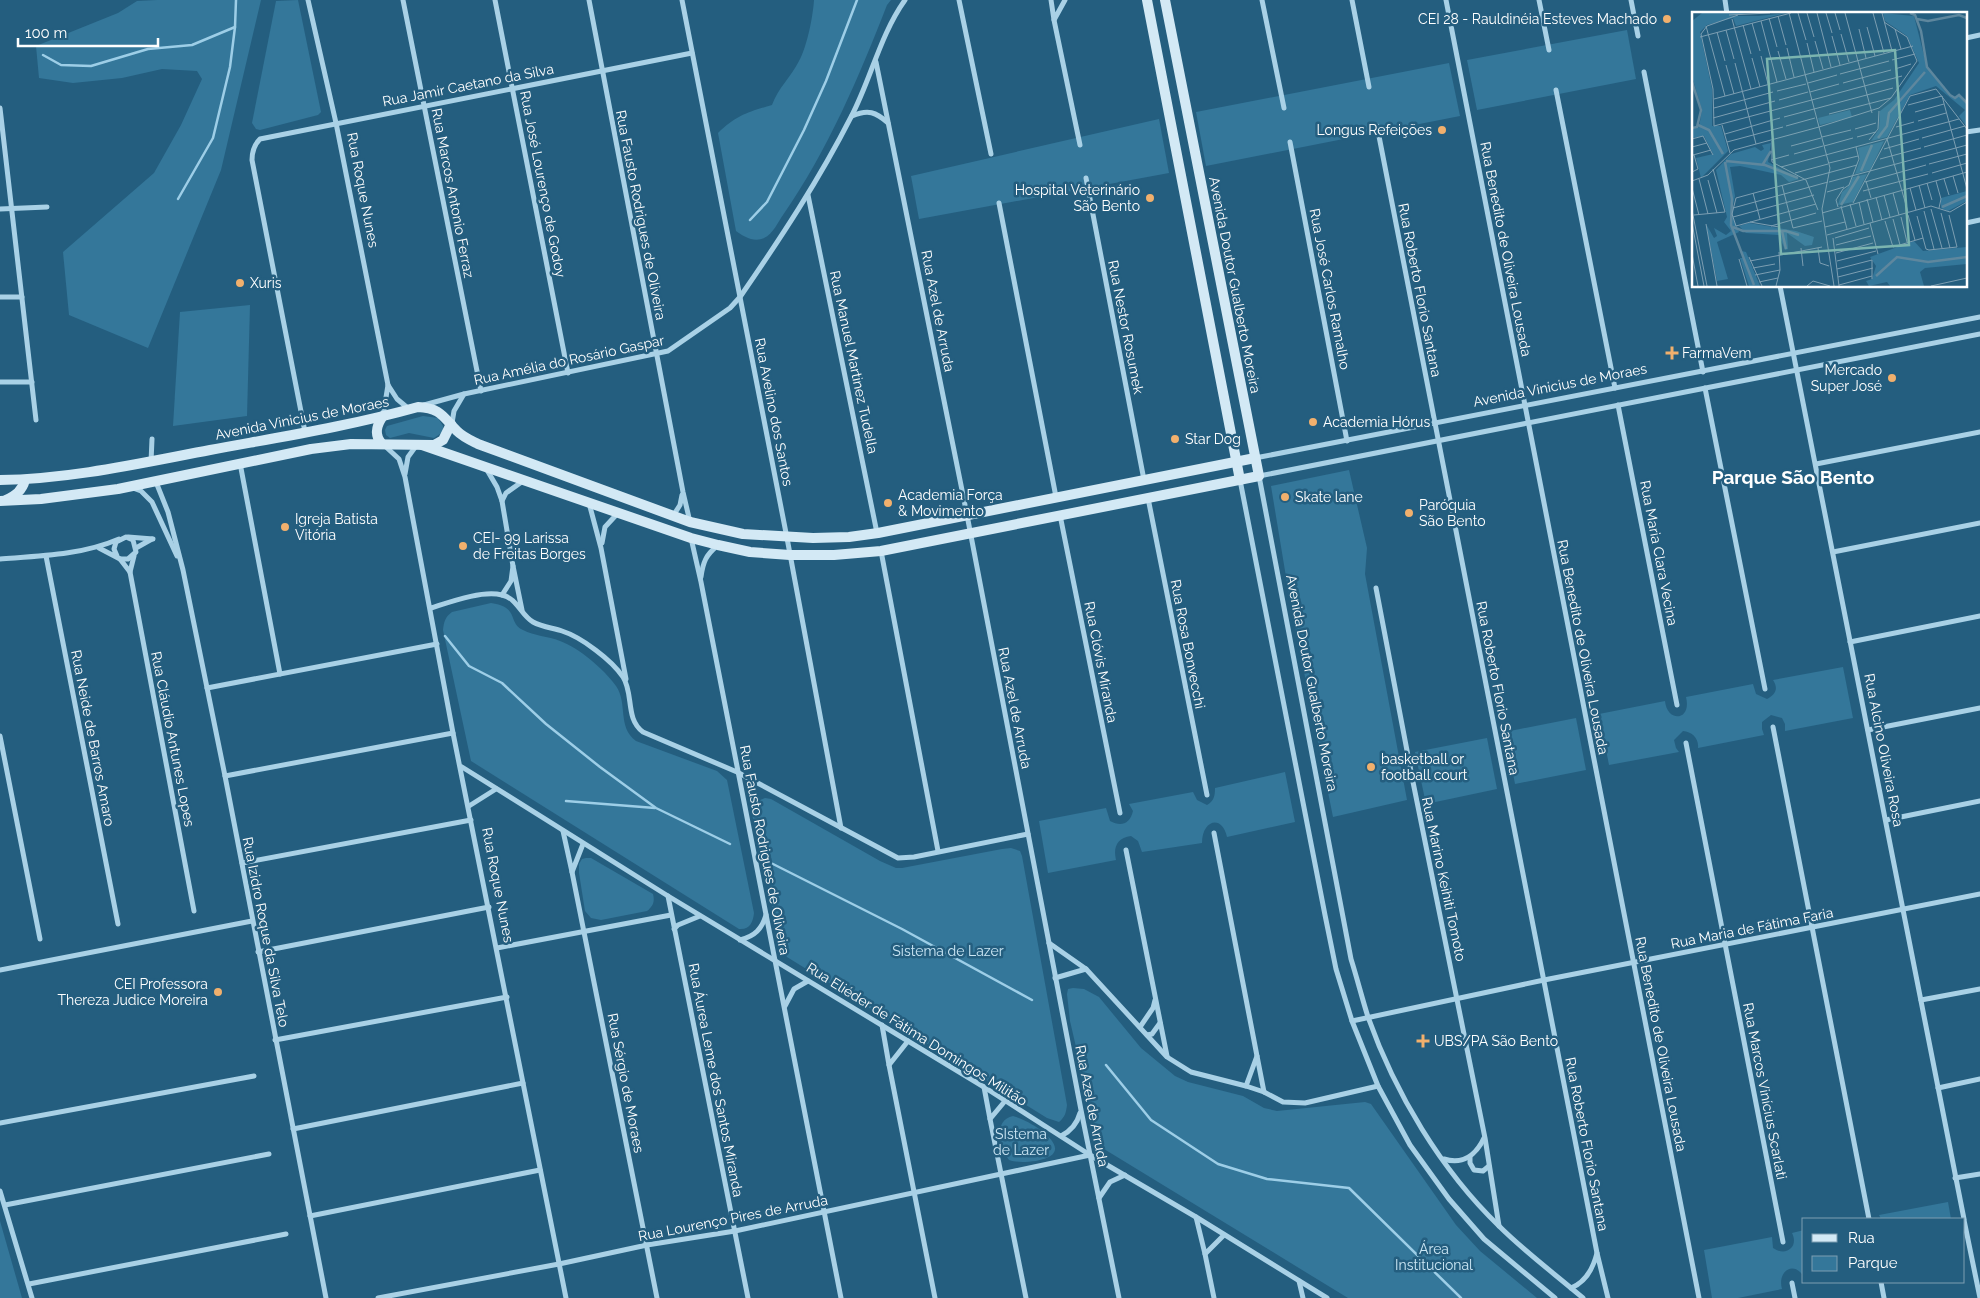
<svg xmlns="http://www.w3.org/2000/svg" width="1980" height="1298" viewBox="0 0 1980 1298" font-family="Raleway,sans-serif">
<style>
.green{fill:#34779a}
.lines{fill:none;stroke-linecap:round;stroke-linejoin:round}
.stream{stroke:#9dcee7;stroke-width:2.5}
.minor{stroke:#a9d1e6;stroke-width:5}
.secondary{stroke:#d3e9f5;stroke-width:10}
.poi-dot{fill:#f1b06d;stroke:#245e7f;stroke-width:2}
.labels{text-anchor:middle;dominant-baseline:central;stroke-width:5;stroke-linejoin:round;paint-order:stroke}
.poi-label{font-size:14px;fill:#fff;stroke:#245e7f;text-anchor:start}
.street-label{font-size:14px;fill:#fff;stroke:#245e7f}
.park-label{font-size:14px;fill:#cce7f5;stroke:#245e7f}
.district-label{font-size:19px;font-weight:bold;fill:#fff;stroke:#245e7f}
.inset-river{fill:none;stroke:#5e879e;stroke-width:2.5}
.inset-road{fill:none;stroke:#7c9eb2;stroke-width:1}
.view{fill:#7bb4af;fill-opacity:0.15;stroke:#7bb4af;stroke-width:2.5}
.inset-edge{fill:none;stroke:#fff;stroke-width:2.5}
</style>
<rect width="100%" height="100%" fill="#245e7f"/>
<g class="green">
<polygon points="157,0 261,0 221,170 148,348 69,315 63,252 154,173 181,125 202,79 197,71 162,69 122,78 73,83 39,78 36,46 118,13 137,1"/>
<polygon points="298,0 321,112 318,115 260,130 256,129 252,123 276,1"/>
<path d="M814,0H891L887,5C859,77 828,150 783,215C778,222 773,234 764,238C754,243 743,236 736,231L718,133C737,115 748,112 772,105C778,88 791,77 799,61C807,47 813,16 814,0Z"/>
<polygon points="1627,30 1636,79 1477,110 1467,60"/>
<polygon points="1449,63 1460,116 1206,166 1196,112"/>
<polygon points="1159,119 1169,173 919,219 911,176"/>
<polygon points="250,305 247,416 173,426 180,312"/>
<polygon points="423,416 438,418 443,426 443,432 434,438 409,433 390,438 386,435 385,430 387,426"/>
<polygon points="1349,470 1367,548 1365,574 1407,800 1333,817 1291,607 1271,486"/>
<path d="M491,603C520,607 507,622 523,630C534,636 548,636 560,641C579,648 604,669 616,686C628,703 617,727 636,741L717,771L727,780L754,913C753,922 750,930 739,929L471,761L443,630C444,622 445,617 452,612Z"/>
<path d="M1843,667L1853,718L1785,731V724L1782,718L1771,715L1762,722V729L1764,735L1698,748C1699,738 1692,732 1683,731L1674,740L1676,748L1679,752L1609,765L1599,714L1665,701C1667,723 1692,721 1686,697L1753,684L1756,694L1767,699C1775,695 1779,689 1773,680Z"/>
<polygon points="1576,718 1586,770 1515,784 1505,732"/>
<polygon points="1487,738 1497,789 1426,804 1415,752"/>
<path d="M1285,772L1295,822L1227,837C1222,814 1202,820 1202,843L1142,852L1138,841L1131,836C1117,838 1113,847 1116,860L1048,873L1039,821L1106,808L1110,821C1121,827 1130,824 1133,811L1129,804L1193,792L1197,800L1207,805C1214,801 1215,796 1215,788Z"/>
<path d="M765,798L771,799L880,861L896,868H902L1002,849L1011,848L1020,851L1022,856L1067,1105C1066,1113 1065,1117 1059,1122L1047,1118L787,957L781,947L752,814L755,802Z"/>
<path d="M586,858H591L653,894C655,902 653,906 647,911L601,920L591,918L585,911L579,873V864L582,859Z"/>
<polygon points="1073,988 1084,989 1099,997 1141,1048 1175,1076 1188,1082 1243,1096 1264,1108 1277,1111 1365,1102 1371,1104 1456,1225 1480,1251 1537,1298 1348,1298 1104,1149 1098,1142 1070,1021 1067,994 1068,989"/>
<path d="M1013,1116C1033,1121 1082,1153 1036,1161C1026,1162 1019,1163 1009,1160C999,1148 993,1120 1013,1116Z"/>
<polygon points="1948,1202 1951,1219 1881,1219 1879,1215"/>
<polygon points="0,1221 22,1298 0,1298"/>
<path d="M1804,1230V1277C1794,1260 1777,1271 1782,1289L1738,1298H1712L1704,1250L1772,1237L1773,1248C1786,1257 1799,1247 1792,1233Z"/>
</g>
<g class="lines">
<g class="stream">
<polyline points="43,55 61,65 91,66 148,49 192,45 235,27"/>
<polyline points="178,199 213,138 230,67 235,27 236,0"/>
<polyline points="750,220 767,202 804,130 826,81 857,0"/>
<polyline points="445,636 469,666 502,683 546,724 600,767 656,808 730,844"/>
<polyline points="566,801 655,808"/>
<polyline points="771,863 902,929 1032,1000"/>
<polyline points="1106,1065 1151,1120 1218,1164 1267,1179 1349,1188 1461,1298"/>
</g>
<g class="minor">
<polyline points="308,0 336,123 388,385"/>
<polyline points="403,0 481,391"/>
<polyline points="495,0 568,373"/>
<polyline points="589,0 683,492 690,522"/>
<polyline points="682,0 787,538 841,828"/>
<polyline points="959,0 991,154"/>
<polyline points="1051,0 1054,20 1065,0"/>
<polyline points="1262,0 1284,108"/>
<polyline points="1352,0 1369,87"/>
<polyline points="1446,0 1699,1298"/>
<polyline points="1539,0 1549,50"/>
<polyline points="1631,0 1638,36"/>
<polyline points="1725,0 1727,14"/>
<polyline points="1054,20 1080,145"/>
<polyline points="1966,38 1980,35"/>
<polyline points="876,62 967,515 1081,1110 1119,1298"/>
<polyline points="1644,72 1703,372"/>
<polyline points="1556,90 1615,388"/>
<polyline points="0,108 36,420"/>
<path d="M852,116C868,109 876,112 888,123"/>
<polyline points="1377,126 1597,1253"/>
<polyline points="1966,132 1980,130"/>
<polyline points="1290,142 1347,441"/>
<polyline points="1086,178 1144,480"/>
<polyline points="808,195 877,533"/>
<polyline points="999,203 1056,497"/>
<polyline points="0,209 47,207"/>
<polyline points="1966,223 1980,220"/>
<polyline points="1780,286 1964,1219"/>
<polyline points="0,297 22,297"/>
<polyline points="0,382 32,382"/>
<polyline points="1705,388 1765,689"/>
<path d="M424,405L464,394L668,351L730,308L740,297C780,239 819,180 851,117C871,79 880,35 905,0"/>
<polyline points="1618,405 1677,705"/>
<polyline points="383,416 388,385 397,399 409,409"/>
<polyline points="452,423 454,411 464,394"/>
<path d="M305,432L252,160C252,151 254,145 260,139L692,53"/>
<polyline points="385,446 399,459 405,477 453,733 566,1298"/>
<polyline points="1255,458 1980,317"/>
<polyline points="151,462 152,439"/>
<polyline points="240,463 280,674"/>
<polyline points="1816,464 1980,432"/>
<polyline points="487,470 497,487 502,501 506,493 523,481"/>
<polyline points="405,474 408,457 416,446"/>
<polyline points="1240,480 1325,915 1336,969 1352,1021 1378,1086 1410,1145 1449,1199 1484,1239 1555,1298"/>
<polyline points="156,482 168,512 183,570 225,776 326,1298"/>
<polyline points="133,488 141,491 152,502 177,556"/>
<polyline points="1148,498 1207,795"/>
<polyline points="502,501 513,566"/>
<polyline points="589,503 601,548 626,679"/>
<polyline points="1060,515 1120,813"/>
<polyline points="673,516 680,505 682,495"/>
<polyline points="128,537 153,539"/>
<polyline points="691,538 701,582 841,1298"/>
<polyline points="602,543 605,527 618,513"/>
<polyline points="99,548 120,559 128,559 136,552 133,540 126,537 116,542 114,549 117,556"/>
<polyline points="136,548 152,539"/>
<polyline points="881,551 938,851"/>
<polyline points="1833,552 1980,523"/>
<polyline points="46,556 118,924"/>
<path d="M0,559C40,556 82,555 119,539"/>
<polyline points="120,559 130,572 194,911"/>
<polyline points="130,572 134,556"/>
<path d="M701,577C703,562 706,555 717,546"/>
<polyline points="1376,588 1413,782 1485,1138 1499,1226"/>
<polyline points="502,595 511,581 513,566 522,610"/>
<path d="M431,608C450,602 482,590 502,595C517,598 521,615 533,622C542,627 553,628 562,631C581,637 612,660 623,677C634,694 625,719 643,732L737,772L898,858L914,857L1028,834"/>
<polyline points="1850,642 1980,616"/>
<polyline points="207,688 437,644"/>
<polyline points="1773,727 1869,1219"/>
<polyline points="1868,730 1980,708"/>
<polyline points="0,736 40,939"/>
<polyline points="1686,743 1783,1242"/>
<polyline points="462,767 668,896 984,1087 1090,1155 1196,1217 1327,1298"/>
<polyline points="225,776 453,733"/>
<polyline points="469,806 496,789"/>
<polyline points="1886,820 1980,801"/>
<polyline points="563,831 572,872 583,844"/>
<polyline points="1214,833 1257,1056"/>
<polyline points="1126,850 1167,1056"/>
<polyline points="242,863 471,820"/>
<polyline points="572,872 657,1298"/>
<polyline points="668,896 748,1298"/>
<polyline points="674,929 678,925 700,916"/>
<path d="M740,940C755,936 762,929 766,915"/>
<polyline points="1049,943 1086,969 1055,978"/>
<polyline points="497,948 671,915"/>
<polyline points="258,952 489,907"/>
<polyline points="1086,969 1167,1057 1191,1072 1246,1086 1264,1092 1283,1102 1305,1103 1378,1086"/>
<polyline points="0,970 252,921"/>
<polyline points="1921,1000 1980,989"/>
<polyline points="785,1006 794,989 808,981"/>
<polyline points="1352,1021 1544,980 1980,894"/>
<polyline points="882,1025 889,1065 908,1041"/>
<polyline points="1140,1027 1153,1008 1155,1000"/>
<polyline points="1147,1035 1152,1034 1160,1023"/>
<polyline points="275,1040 507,997"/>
<polyline points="889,1065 935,1298"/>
<polyline points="1246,1086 1257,1056 1264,1092"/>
<polyline points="984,1087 990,1119 1005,1101"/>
<polyline points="1938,1088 1980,1079"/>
<polyline points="990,1119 1026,1298"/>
<polyline points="0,1123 254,1076"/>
<polyline points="293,1129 523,1083"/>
<path d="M1061,1136C1071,1131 1077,1124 1080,1113"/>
<polyline points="1470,1157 1470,1163 1474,1170 1483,1171 1489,1166"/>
<path d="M1444,1159C1463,1165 1476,1155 1484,1138"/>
<polyline points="1955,1178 1980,1174"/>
<polyline points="0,1191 32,1298"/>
<polyline points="1099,1198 1110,1182 1125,1175"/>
<polyline points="5,1205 269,1154"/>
<polyline points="310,1216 540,1170"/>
<polyline points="1196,1217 1205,1254 1224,1235"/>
<polyline points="1964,1220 1980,1298"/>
<polyline points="1205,1254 1214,1298"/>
<polyline points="1299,1281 1303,1298"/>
<polyline points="1881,1282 1884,1298"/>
<polyline points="1792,1283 1795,1298"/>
<polyline points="29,1284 286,1234"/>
<path d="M1571,1288C1586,1282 1593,1269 1597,1253L1608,1298"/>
<polyline points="378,1298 559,1264 647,1245 735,1231 1090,1155"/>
<path d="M1583,1298C1555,1274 1525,1252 1499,1226C1441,1170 1395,1093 1368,1017C1362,998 1357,978 1351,959L1259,476L1980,334"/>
</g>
<g class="secondary">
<polyline points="1147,0 1240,480"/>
<path d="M382,444C374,435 376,426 383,416"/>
<polyline points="422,445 691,538 718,545 750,552 790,555 834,555 881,551 1259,476 1165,0"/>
<path d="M0,480C71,479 141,463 210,450C280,437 350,426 418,407C441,408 443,417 457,431C463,437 470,440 478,444L690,522L743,534L813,538L849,537L878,533L1255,458"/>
<path d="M6,500C16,495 22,491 25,480"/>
<polyline points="0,501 41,499 118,489 311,449 351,444 434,445 443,440 451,424"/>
</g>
</g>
<g class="poi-dot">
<circle cx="1667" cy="19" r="5"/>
<circle cx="1442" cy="130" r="5"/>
<circle cx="1150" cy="198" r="5"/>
<circle cx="240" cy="283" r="5"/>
<path d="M1669.5 345.5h5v5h5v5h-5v5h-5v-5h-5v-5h5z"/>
<circle cx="1892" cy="378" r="5"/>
<circle cx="1313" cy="422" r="5"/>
<circle cx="1175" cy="439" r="5"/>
<circle cx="1285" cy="497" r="5"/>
<circle cx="888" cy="503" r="5"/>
<circle cx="1409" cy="513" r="5"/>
<circle cx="285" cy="527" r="5"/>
<circle cx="463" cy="546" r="5"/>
<circle cx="1371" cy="767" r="5"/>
<circle cx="218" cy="992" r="5"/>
<path d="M1420.5 1033.5h5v5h5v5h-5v5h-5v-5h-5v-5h5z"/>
</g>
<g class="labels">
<g class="poi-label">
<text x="1657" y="19" text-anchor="end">CEI 28 - Rauldinéia Esteves Machado</text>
<text x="1432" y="130" text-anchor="end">Longus Refeições</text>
<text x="1140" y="190" text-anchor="end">Hospital Veterinário<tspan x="1140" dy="16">São Bento</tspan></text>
<text x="250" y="283">Xuris</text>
<text x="1682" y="353">FarmaVem</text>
<text x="1882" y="370" text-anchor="end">Mercado<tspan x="1882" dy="16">Super José</tspan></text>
<text x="1323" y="422">Academia Hórus</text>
<text x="1185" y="439">Star Dog</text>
<text x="898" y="495">Academia Força<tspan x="898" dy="16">&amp; Movimento</tspan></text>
<text x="1295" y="497">Skate lane</text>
<text x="1419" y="505">Paróquia<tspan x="1419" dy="16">São Bento</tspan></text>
<text x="295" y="519">Igreja Batista<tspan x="295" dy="16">Vitória</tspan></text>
<text x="473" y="538">CEI- 99 Larissa<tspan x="473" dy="16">de Freitas Borges</tspan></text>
<text x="1381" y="759">basketball or<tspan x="1381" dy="16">football court</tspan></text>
<text x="208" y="984" text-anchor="end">CEI Professora<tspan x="208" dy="16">Thereza Judice Moreira</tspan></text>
<text x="1434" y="1041">UBS/PA São Bento</text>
</g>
<g class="street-label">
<text transform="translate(468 85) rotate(-11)">Rua Jamir Caetano da Silva</text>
<text transform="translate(543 184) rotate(79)">Rua José Lourenço de Godoy</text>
<text transform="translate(363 190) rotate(79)">Rua Roque Nunes</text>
<text transform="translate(453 193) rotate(79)">Rua Marcos Antonio Ferraz</text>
<text transform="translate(641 215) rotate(79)">Rua Fausto Rodrigues de Oliveira</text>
<text transform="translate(1506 249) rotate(79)">Rua Benedito de Oliveira Lousada</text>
<text transform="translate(1235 285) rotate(79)">Avenida Doutor Gualberto Moreira</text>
<text transform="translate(1330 289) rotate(79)">Rua José Carlos Ramalho</text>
<text transform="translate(1420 290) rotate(79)">Rua Roberto Florio Santana</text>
<text transform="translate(938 311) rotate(79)">Rua Azel de Arruda</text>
<text transform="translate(1126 327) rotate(79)">Rua Nestor Rosumek</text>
<text transform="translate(569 360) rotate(-12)">Rua Amélia do Rosário Gaspar</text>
<text transform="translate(854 362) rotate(78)">Rua Manuel Martinez Tudella</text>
<text transform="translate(1560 385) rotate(-11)">Avenida Vinicius de Moraes</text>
<text transform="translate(774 412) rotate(79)">Rua Avelino dos Santos</text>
<text transform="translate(302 418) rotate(-11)">Avenida Vinicius de Moraes</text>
<text transform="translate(1659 553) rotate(79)">Rua Maria Clara Vecina</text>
<text transform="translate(1188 644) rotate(79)">Rua Rosa Bonvecchi</text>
<text transform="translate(1583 647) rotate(79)">Rua Benedito de Oliveira Lousada</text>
<text transform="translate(1101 662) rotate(79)">Rua Clóvis Miranda</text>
<text transform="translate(1312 683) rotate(79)">Avenida Doutor Gualberto Moreira</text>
<text transform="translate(1498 688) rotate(79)">Rua Roberto Florio Santana</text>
<text transform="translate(1015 708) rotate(79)">Rua Azel de Arruda</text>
<text transform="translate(93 738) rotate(79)">Rua Neide de Barros Amaro</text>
<text transform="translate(173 739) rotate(79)">Rua Cláudio Antunes Lopes</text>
<text transform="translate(1884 750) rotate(79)">Rua Alcino Oliveira Rosa</text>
<text transform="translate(765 850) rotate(79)">Rua Fausto Rodrigues de Oliveira</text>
<text transform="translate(1444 879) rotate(78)">Rua Marino Keihiti Tomoto</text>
<text transform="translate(498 885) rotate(79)">Rua Roque Nunes</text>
<text transform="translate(1752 928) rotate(-11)">Rua Maria de Fátima Faria</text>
<text transform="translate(266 932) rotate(79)">Rua Izidro Roque da Silva Telo</text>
<text transform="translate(917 1034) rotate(32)">Rua Eliéder de Fátima Domingos Militão</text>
<text transform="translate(1661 1044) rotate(79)">Rua Benedito de Oliveira Lousada</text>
<text transform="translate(716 1080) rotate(79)">Rua Áurea Leme dos Santos Miranda</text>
<text transform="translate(626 1083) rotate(79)">Rua Sérgio de Moraes</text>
<text transform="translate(1765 1091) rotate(79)">Rua Marcos Vinícius Scarlati</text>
<text transform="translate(1092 1106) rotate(79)">Rua Azel de Arruda</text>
<text transform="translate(1587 1144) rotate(79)">Rua Roberto Florio Santana</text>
<text transform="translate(733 1218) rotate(-11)">Rua Lourenço Pires de Arruda</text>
</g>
<g class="park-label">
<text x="948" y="951">Sistema de Lazer</text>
<text x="1021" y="1134">SIstema<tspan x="1021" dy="16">de Lazer</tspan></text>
<text x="1434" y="1249">Área<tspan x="1434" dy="16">Institucional</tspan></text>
</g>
<g class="district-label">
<text x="1793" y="477">Parque São Bento</text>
</g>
</g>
<g transform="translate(1692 12)">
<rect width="275" height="275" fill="#245e7f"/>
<path d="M10,1H54L39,4H66L94,1L44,14L41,6L15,13L8,20L20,77V114H29L36,139L9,166L4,146L21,142L12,124L0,126V117L7,115L10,98L1,68L0,9ZM191,1L222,4L235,55L257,84L263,87L267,83L275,92V115L267,104L273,98L244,74L218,83L195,125L179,129L187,117L188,99L202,88L227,51L215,24L193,9ZM158,98L160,105L128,113L126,106ZM192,129L178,158L163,162L168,148L166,136ZM79,131L76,150L107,167L97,170L89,163L48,154L38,155L43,184L39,201L47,220L25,230L36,267L25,269L14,212L22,226L25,224L22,216L34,223L39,219L32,210L35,205L24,158L39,142L63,135L69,139L72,137L70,133ZM175,162L161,190L146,193L150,180L156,175L161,165ZM275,179V189L256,199L249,196V186ZM57,211L104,219L122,225L120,233L113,234L95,221L96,237L93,238L87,223L54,221L47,214ZM222,229L231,239L275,235V252L233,256L228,260L232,274H198L195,270L177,274L174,269L180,267L184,254L178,245ZM49,239L54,240L68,274H57L48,246H52Z" fill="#34779a"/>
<path class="inset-river" d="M218,1L223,3L229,19L235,55L258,83L263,86L267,83L275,91M225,7L236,9L267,3L275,6M0,70L9,98L5,115L0,116M6,113L17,118L31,142M186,126L195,114L197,101L233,60M34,149L73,153L106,166M33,150L40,187L39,213L62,273M71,152L79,139M169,159L180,133M149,193L167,164M250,195L275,184M41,215L51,219H94L107,223M90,219L94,237M184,264L205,245L236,250L275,245"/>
<path class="inset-road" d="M97,1L127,115L187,96L199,86L225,49M106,1L114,28M115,1L122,25M125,1L139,55M134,1L140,21M143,1L148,18M153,1L180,101M181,1L192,41M190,1L200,39M37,3L78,1M46,3L15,14L9,22L21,77L22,114L210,64M86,4L94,33M77,6L85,35M40,7L59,77M69,9L85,70M192,10L215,25L225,49M60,11L68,39M51,13L59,42M14,14L33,84M175,15L183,44M167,17L174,46M203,17L209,37M34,18L42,47M25,20L33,49M149,22L157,50M140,24L148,53M8,25L99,1M123,29L131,57M115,31L122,60M95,36L102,65M86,39L94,67M69,44L76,72M60,46L68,75M200,48L223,42M43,51L64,132M34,53L42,82M203,57L219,52M148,62L197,49M116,71L145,63M151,71L199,58M85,79L114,72M118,80L147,72M22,87L221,34M87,88L116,80M216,93L250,84L275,177M22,96L81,80M223,100L252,92M137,102L199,86M92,105L201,76M21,106L83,89M226,109L254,101M30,113L38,141M94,114L123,106M204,115L222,110M163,117L184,111M33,122L88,106M130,125L159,118M165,125L184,120M230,126L273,114M0,127L11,124L21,143M195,127L216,200M177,128L186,117L187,99M80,129V150L114,168L126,198M35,130L91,115M99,134L129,126M132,134L161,126M0,135L15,131M232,135L275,123M192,137L227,127M102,142L131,134M1,143L19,138M188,147L229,136M79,148L97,143M137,151L166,144M237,152L275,142M89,155L267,107M0,160L6,157L2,143M103,161L136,152M240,161L275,151M261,164L266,181M7,167L16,202M252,167L257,183M16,168L25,201M0,169L16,163L42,138L127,115L138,156L130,197L142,274M174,169L179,186M244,169L249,187L247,196M137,170L275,133M173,170L234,153M235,171L240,188M90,173L101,216L130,209M227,173L233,196M0,176L7,203M218,176L224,198M171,179L236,162M135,180L152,175M61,181L68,207M201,181L207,203M192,183L198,205M184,185L190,208M175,187L181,210M167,190L172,212M161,191L218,84L244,77L275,117M124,192L44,214L40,202L44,186L165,153M158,192L164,214M149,194L155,217M146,195L144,188L151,177L157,173L167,147L164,135M41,196L136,170M239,197L250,236M0,198L15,274M232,199L242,237M130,201L275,160M249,201L258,236M2,203L33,200L21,157M216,203L223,228M225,204L234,237L237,238L265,235L257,203M41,205L122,183M209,205L215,230M201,207L208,233M193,209L201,235L231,226M58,210L87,215M0,211L12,274M178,211L186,242M14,212L25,274M79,214L124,201M133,215L153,210M135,223L239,194L258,200L275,190M141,226L147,274M143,226L177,216M144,233L179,224M109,236L111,254M126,236L128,251L137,254M144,241L181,231M0,242L6,274M57,245L70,274M47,247L55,274M58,249L130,235M145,249L184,239M61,256L83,252M145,257L180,248V267M63,263L88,258M146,265L181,256M67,270L86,266M147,273L180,264M84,274L88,258L87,240M115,274L121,269L138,274M239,274L275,266"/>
<path class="view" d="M203,38L217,233L89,242L75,47Z"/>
<rect width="275" height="275" class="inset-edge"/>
</g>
<rect x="1802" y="1218" width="162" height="65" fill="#245e7f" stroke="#7c9eb2"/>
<rect x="1812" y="1234" width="25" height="8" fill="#d3e9f5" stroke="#7c9eb2"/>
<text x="1848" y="1243" font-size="15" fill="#ffffff">Rua</text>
<rect x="1812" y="1256" width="25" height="15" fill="#34779a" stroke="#7c9eb2"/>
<text x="1848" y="1268" font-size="15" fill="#ffffff">Parque</text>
<path d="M18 38v8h140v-8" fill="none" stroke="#ffffff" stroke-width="2.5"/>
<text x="25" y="38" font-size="15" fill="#ffffff" stroke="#245e7f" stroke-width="4" paint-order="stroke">100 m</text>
</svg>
